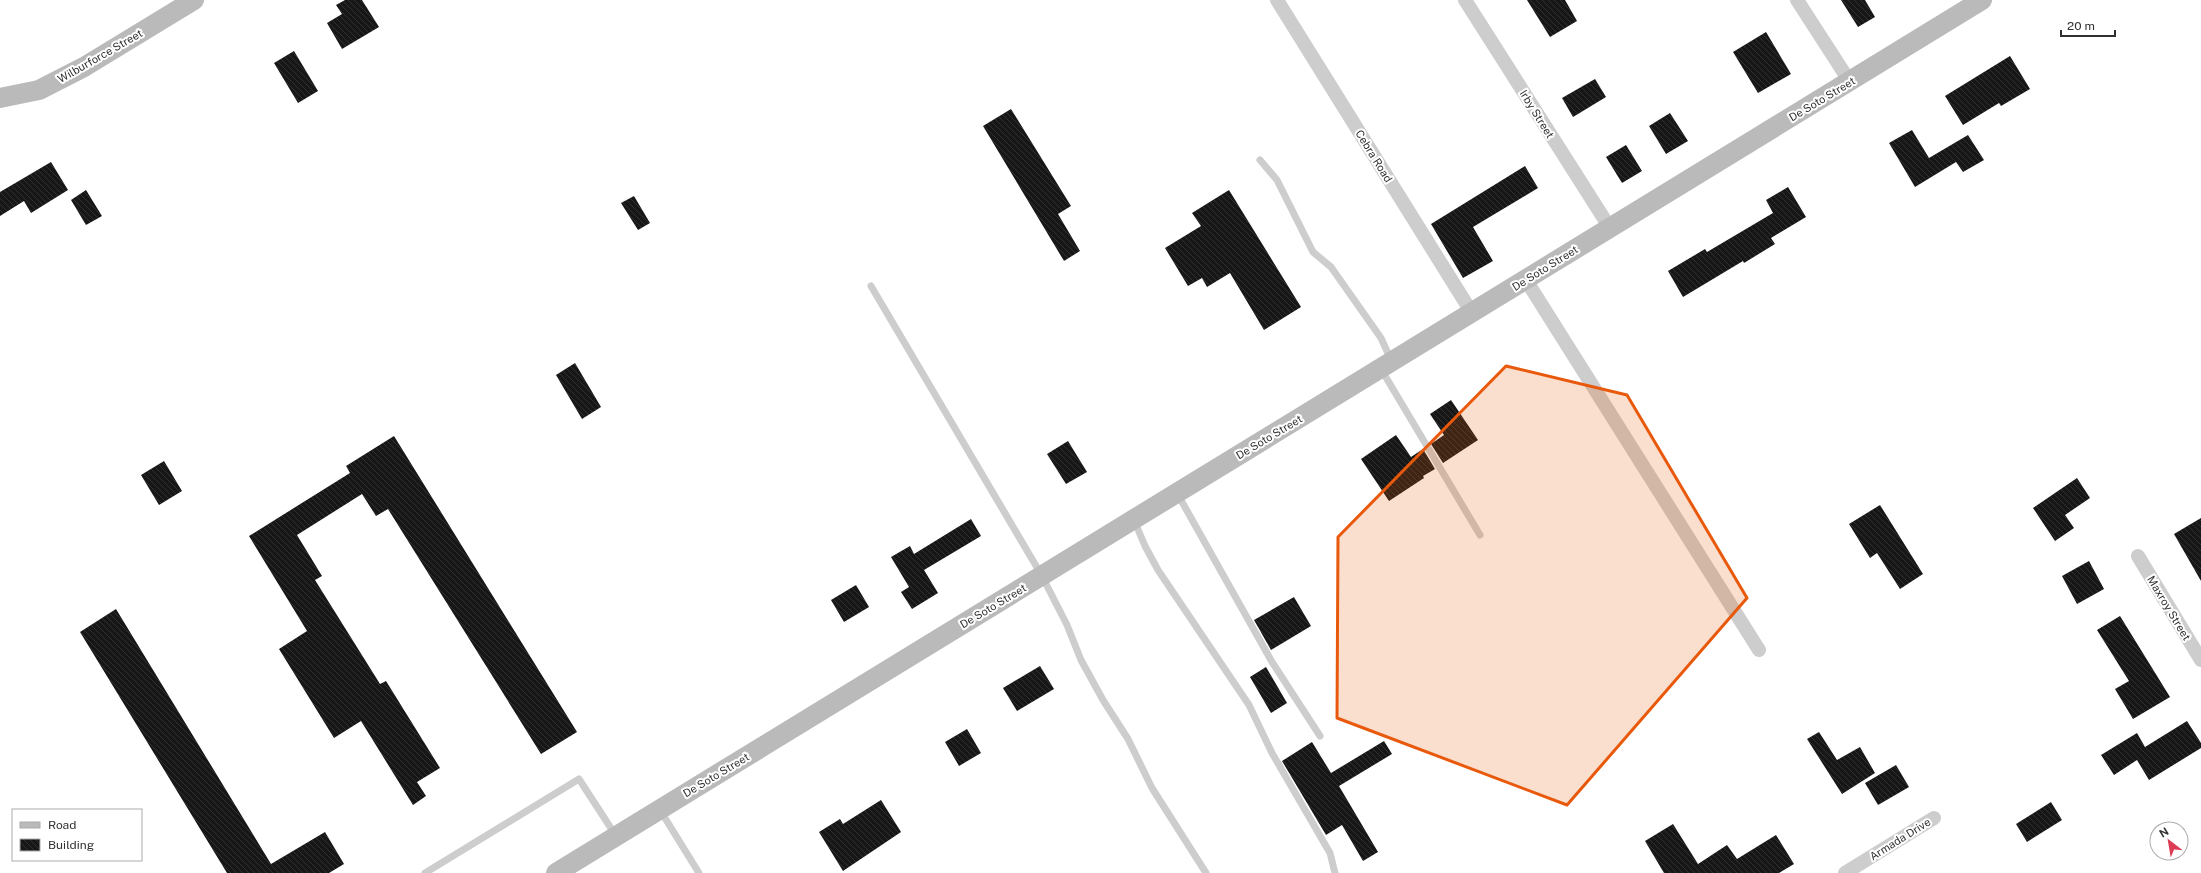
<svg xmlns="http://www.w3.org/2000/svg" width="2201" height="873" viewBox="0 0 2201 873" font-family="'Public Sans',sans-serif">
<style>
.building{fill:url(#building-back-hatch)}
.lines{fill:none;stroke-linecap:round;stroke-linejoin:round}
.lane{stroke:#cdcdcd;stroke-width:7}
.street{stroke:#cdcdcd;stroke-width:14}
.secondary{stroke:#bababa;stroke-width:20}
.marked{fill:#e8590c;fill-opacity:0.2;stroke:#e8590c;stroke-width:3;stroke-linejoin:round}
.labels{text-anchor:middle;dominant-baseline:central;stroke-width:4;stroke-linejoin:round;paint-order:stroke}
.street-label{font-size:11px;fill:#303030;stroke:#fff}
</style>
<defs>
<pattern id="building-back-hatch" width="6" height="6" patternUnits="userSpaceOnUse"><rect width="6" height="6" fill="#171717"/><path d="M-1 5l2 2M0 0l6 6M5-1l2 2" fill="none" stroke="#303030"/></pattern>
</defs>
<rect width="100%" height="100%" fill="#fff"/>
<g class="building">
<polygon points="345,0 362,0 379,27 342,49 327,23 342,14 336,5"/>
<polygon points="1527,0 1565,0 1577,21 1550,37"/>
<polygon points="1841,0 1865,0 1875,17 1858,27"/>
<polygon points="1766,32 1791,74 1758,93 1733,52"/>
<polygon points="294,51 318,91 298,103 274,63"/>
<polygon points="2010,56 2030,89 2001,106 1999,103 1963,125 1945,96"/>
<polygon points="1595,79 1606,97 1573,117 1562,98"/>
<polygon points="1011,109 1071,206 1058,214 1080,251 1064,261 983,126"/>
<polygon points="1670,113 1688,141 1666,154 1649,126"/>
<polygon points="1912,130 1929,158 1968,135 1984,160 1963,172 1956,162 1915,187 1889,143"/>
<polygon points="1626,145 1642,171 1622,183 1606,157"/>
<polygon points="51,162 68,190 31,213 24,201 0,216 0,192"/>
<polygon points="1525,166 1538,188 1473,227 1493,261 1463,278 1431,224"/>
<polygon points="1788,187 1806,217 1771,238 1775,244 1744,263 1743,261 1683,297 1668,271 1705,249 1707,252 1773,213 1766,200"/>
<polygon points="86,190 102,216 86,225 71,200"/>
<polygon points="1229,190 1301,307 1264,330 1230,273 1207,287 1202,278 1188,286 1165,248 1201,226 1192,213"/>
<polygon points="634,196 650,223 638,230 621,203"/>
<polygon points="575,363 601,407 582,419 556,375"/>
<polygon points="1451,400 1478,440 1443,463 1431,444 1444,435 1430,414"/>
<polygon points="1396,435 1411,457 1423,449 1435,469 1423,476 1424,478 1389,501 1361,459"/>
<polygon points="394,436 577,732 541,754 388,509 376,516 362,494 297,535 322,576 315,580 380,684 386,681 440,768 417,782 426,796 413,805 361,721 334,738 279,649 307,631 249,536 350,473 346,466"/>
<polygon points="1068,441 1087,472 1066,484 1047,454"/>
<polygon points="164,461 182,491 159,505 141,475"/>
<polygon points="2077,478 2090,498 2065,515 2074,528 2055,541 2033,508"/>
<polygon points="1880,505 1923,574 1900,589 1877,553 1870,558 1849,524"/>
<polygon points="2201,518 2201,581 2174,534"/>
<polygon points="971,519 981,536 924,570 938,593 912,609 901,592 909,587 891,557 910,546 914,554"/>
<polygon points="2089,561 2104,589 2077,604 2062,576"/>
<polygon points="856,585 869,607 844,622 831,600"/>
<polygon points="1294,597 1311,626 1271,650 1254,620"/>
<polygon points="116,609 271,864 325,832 344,864 329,873 227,873 80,632"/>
<polygon points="2120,616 2170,697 2133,719 2115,689 2129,681 2097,630"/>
<polygon points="1040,666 1054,689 1017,711 1003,688"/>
<polygon points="1266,667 1287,703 1271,713 1250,677"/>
<polygon points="2187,721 2201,743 2201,748 2149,780 2137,760 2114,775 2101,755 2137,733 2145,747"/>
<polygon points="967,729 981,753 959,766 945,742"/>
<polygon points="1819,732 1837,760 1860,747 1875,773 1842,794 1807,739"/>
<polygon points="1384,741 1392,754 1339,786 1378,852 1363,861 1342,825 1326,835 1282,761 1312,742 1331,773"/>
<polygon points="1896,765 1909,787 1878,805 1865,783"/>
<polygon points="881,800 901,832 843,871 819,832 840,819 843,824"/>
<polygon points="2051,802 2062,820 2027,842 2016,824"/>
<polygon points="1673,824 1698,864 1727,845 1737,859 1776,835 1794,864 1779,873 1664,873 1645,841"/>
</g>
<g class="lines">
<g class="lane">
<polyline points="1260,160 1277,180 1313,252 1331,267 1381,338 1391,360"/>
<polyline points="871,286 1042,576 1067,625 1081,660 1103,700 1128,739 1152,788 1206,873"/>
<polyline points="1381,369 1480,535"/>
<polyline points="1177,493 1272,662 1320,736"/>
<polyline points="1134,520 1145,546 1158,570 1249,705 1272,753 1330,853 1335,873"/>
<polyline points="660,810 699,873"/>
<polyline points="425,873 579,779 616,836"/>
</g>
<g class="street">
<polyline points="1277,0 1472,313"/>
<polyline points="1465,0 1610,228"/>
<polyline points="1797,0 1850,82"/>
<polyline points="1526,280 1759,650"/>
<polyline points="2138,556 2201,660"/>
<polyline points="1845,873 1934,818"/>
</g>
<g class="secondary">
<polyline points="0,98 39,90 84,67 194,0"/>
<polyline points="556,873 1982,0"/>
</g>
</g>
<path class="marked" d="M1506,366L1627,395L1747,598L1567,805L1337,718L1338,537Z"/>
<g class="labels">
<g class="street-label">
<text transform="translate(100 56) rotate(-30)">Wilburforce Street</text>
<text transform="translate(1822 99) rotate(-31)">De Soto Street</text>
<text transform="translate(1537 114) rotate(58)">Irby Street</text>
<text transform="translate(1374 156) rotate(58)">Cebra Road</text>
<text transform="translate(1545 268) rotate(-32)">De Soto Street</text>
<text transform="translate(1269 437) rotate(-31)">De Soto Street</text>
<text transform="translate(993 606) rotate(-31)">De Soto Street</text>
<text transform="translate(2169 608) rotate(59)">Maxroy Street</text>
<text transform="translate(716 775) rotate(-31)">De Soto Street</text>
<text transform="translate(1900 839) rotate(-32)">Armada Drive</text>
</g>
</g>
<rect x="12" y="809" width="130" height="52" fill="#ffffff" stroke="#acacac"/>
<rect x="20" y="822" width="20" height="6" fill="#bababa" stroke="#acacac"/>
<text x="48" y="829" font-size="12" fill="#303030">Road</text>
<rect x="20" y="839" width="20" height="12" fill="url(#building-back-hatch)" stroke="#acacac"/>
<text x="48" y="849" font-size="12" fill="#303030">Building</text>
<g transform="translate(2169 841) rotate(329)"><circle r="19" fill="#ffffff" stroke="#acacac"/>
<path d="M0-3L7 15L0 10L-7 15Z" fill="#de3b55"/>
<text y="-6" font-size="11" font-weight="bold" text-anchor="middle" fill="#303030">N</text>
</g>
<path d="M2061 30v6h54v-6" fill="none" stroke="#303030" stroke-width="2"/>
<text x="2067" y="30" font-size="12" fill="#303030" stroke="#ffffff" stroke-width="3" paint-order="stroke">20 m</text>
</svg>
